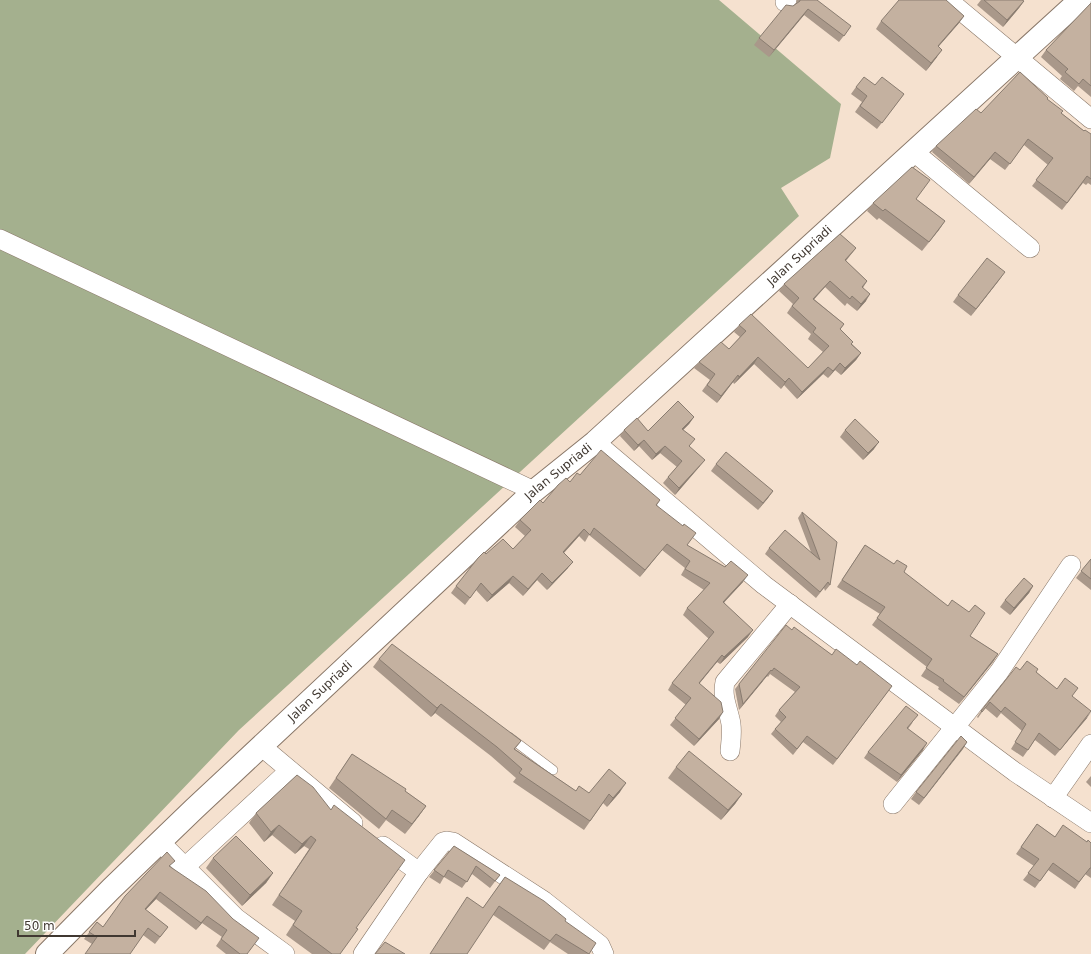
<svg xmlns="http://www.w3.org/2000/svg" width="1091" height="954" viewBox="0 0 1091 954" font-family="'DejaVu Sans',sans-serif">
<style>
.forest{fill:#a4b08e}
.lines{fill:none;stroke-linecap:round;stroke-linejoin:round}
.service-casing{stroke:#897768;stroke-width:10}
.minor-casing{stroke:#897768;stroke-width:20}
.secondary-casing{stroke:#897768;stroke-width:24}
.service{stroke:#fff;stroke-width:9}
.minor{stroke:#fff;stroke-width:19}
.secondary{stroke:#fff;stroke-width:22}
.wall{fill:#a9988a}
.shaded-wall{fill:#897c70}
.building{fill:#c4b1a0;stroke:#897c70}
.labels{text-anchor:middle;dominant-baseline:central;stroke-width:3;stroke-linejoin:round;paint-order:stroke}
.street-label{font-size:12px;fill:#403831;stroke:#fff}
</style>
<rect width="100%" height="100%" fill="#f5e1cf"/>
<polygon class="forest" points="0,0 719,0 841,104 830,158 781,188 799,216 239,730 25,954 0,954"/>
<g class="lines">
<g class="service-casing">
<polyline id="service" points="509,737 553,770"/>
</g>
<g class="minor-casing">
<g id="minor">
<polyline points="948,0 1091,119"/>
<polyline points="785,2 787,0"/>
<polyline points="914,152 1030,248"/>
<polyline points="0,239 534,491"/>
<polyline points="595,442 764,585 1015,772 1091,823"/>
<polyline points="261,746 353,823"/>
<path d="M730,751C731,740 733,729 730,719C727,706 722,696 725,682L790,604"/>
<polyline points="1053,798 1091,744"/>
<polyline points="893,804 999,672 1071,565"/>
<polyline points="160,842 236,918 285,954"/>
<polyline points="186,866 289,771"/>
<polyline points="419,872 443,842 447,841 453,842 544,901 600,945 604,954"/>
<polyline points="363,954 419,872 383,846"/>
</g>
</g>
<g class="secondary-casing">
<g id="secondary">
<path id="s1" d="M47,954L111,889L194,809L534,491L595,442L1080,0"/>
</g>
</g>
<use href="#service" class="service"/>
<use href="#minor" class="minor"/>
<use href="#secondary" class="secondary"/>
</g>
<g class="wall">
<polygon points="797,0 817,0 846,33 839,42 804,15 769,57 754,45 759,38 796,3"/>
<polygon points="981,0 1022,0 1024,1 1019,8 1003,27 977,5"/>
<polygon points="946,1 964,16 959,23 938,47 937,57 926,71 876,29 881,21"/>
<polygon points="1091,3 1091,97 1078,86 1074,91 1060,79 1062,76 1041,57 1046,50"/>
<polygon points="875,85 904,94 877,129 855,112 862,102 851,94 856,87"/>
<polygon points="1047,100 1061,113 1084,131 1091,134 1091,185 1088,183 1086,185 1083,183 1062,210 1032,186 1048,165 1024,145 1005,170 990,159 969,184 932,152 936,146 981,113"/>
<polygon points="916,199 945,221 922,251 879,218 877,220 867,211 873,203"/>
<polygon points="856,248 846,261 867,281 863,288 866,301 857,311 847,303 845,306 825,287 814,299 844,324 840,330 852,344 861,353 856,360 841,375 835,370 828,378 823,374 797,399 784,385 781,389 754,364 734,384 733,382 717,403 702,391 710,380 694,368 699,362 729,349 740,337 734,332 739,325 808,368 823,352 808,339 811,334 787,313 793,304 779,291 784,284"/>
<polygon points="1000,279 971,316 953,302 958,295"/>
<polygon points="694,417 689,424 683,430 690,447 700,466 675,495 663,483 668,477 677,467 660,453 652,460 639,446 634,451 620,436 624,430 648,431"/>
<polygon points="845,430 874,449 863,460 840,437"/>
<polygon points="716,464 773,491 768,498 758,510 711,471"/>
<polygon points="580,475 660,500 657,505 687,545 743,582 724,602 748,637 720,664 717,662 699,684 719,719 694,746 670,725 686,705 668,690 672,683 709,639 683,615 687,608 704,590 681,575 685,568 662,550 640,577 589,535 585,542 579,536 564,553 568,568 547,590 537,580 523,596 509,583 487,602 476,590 465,605 451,593 456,586 486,554 513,549 525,536 515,527 520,520"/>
<polygon points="802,512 830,585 825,591 824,588 816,598 765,554 769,548 811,552 798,518"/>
<polygon points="865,545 904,572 970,636 998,654 959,704 938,689 939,687 921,676 927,667 872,625 880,614 837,587"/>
<polygon points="1091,559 1091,590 1076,578"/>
<polygon points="1033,586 1029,593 1010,615 1000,607 1005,600"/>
<polygon points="792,630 832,655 857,665 892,686 833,765 803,742 793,755 771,734 775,729 781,722 775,716 779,710 795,692 770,674 768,677 767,676 739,710 735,689 739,684"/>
<polygon points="379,659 521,741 515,749 576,791 589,793 620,792 607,807 603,803 584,830 513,782 516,778 491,756 435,713 431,717 373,667"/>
<polygon points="1020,670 1036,672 1057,689 1072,696 1087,718 1055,756 1035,740 1023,757 1011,749 1022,731 1001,713 997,718 985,708 978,718 977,717 981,711"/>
<polygon points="913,722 908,729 923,750 897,782 864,758 868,752"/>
<polygon points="967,742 919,805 911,799 916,792"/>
<polygon points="352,754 405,791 426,806 405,834 386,820 379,829 329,788"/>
<polygon points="676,767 742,794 735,804 721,820 668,778"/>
<polygon points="297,775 356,928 340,954 312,954 286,935 295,921 272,905 309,849 304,846 295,854 272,835 264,842 249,823 256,813"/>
<polygon points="1091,776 1091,787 1086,782"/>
<polygon points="1037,824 1055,837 1091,843 1091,878 1085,874 1075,889 1048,870 1035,888 1023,880 1034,866 1016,854"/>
<polygon points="454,846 500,875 490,888 472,874 462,888 444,877 440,884 429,877"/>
<polygon points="213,858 273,873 266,883 242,906 206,868"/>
<polygon points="170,867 248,954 226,954 216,946 222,937 202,923 196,930 156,899 145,910 168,927 155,944 143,935 92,944 84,939 97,922 103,927"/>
<polygon points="505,877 565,921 589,954 568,954 550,942 544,950 483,908"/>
</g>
<g class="shaded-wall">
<polygon points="1024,1 1019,8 1003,27 1007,20"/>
<polygon points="808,9 804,15 769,57 774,50"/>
<polygon points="964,16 959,23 932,54 938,46"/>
<polygon points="942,50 937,57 926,71 931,63"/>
<polygon points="995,152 990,159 969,184 974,177"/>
<polygon points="945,221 939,230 922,251 929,242"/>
<polygon points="856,248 851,254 840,267 845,260"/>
<polygon points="1005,272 1000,279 971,316 976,309"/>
<polygon points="830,281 825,287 809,305 813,299"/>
<polygon points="870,294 866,301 857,311 861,304"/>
<polygon points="861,353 856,360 841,375 845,368"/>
<polygon points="758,357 754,364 734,384 739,377"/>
<polygon points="840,363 835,370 828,378 833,371"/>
<polygon points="828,367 823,374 797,399 802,392"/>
<polygon points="738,375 733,382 717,403 721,396"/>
<polygon points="789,378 784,385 781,389 785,382"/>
<polygon points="694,417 689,424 677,436 682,429"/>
<polygon points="644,440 639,446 634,451 638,445"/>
<polygon points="879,442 874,449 863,460 868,453"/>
<polygon points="665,446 660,453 652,460 656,454"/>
<polygon points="705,460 700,466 675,495 679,488"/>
<polygon points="773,491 768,498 758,510 763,503"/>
<polygon points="584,529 579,536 558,559 563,552"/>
<polygon points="667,544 662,550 640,577 645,570"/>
<polygon points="573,562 568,568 547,590 552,583"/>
<polygon points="542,573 537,580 523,596 528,589"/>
<polygon points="748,575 743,582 718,609 723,602"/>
<polygon points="513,576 509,583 487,602 492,595"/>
<polygon points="1033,586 1029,593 1010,615 1014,608"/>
<polygon points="753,630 748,637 720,664 724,657"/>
<polygon points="998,654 993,662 959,704 964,697"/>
<polygon points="722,655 717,662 694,690 699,683"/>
<polygon points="771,670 767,676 739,710 743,704"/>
<polygon points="441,704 435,713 431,717 437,708"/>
<polygon points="723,712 719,719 694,746 699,739"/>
<polygon points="1091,712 1087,718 1055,756 1060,750"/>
<polygon points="967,742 963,749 919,805 924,798"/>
<polygon points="927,743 923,750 897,782 901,775"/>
<polygon points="626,783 620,792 607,807 613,798"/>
<polygon points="742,794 735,804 721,820 728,810"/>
<polygon points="426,806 419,816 405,834 412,824"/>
<polygon points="279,825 272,835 264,842 271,832"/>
<polygon points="311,836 304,846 295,854 302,844"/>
<polygon points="273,873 266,883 242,906 250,895"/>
<polygon points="160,892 156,899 140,916 145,909"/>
<polygon points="207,916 202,923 196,930 201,923"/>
</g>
<g class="building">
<polygon points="800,0 817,0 851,26 844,36 808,9 774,50 759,38 786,5 793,6 800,1"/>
<polygon points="899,0 946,0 964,16 938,46 942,50 931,63 881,21"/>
<polygon points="984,0 1022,0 1024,1 1007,20"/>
<polygon points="1091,3 1091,86 1083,79 1079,84 1065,72 1068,69 1046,50"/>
<polygon points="1020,72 1048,98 1047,99 1063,111 1061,113 1084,131 1085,130 1091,134 1091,179 1087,176 1067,203 1036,180 1053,158 1028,139 1010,164 995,152 974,177 936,146 976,109 981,113"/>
<polygon points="864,77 875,85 882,77 904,94 882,123 860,106 867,96 856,87"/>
<polygon points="912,167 930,180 916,199 945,221 929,242 885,209 883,211 873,203"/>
<polygon points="840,234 856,248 845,260 867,281 862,287 870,294 861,304 852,296 850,299 830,281 813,299 844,324 840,329 853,342 851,344 861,353 845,368 840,363 833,371 828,367 802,392 789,378 785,382 758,357 739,377 738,375 721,396 707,385 715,374 699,362 721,342 729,349 746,331 739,325 751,314 808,368 829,346 813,332 816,328 792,306 799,298 784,284"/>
<polygon points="987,258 1005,272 976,309 958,295"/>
<polygon points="678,401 694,417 682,429 695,439 689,446 705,460 679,488 668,477 682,461 665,446 656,454 644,440 638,445 624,430 637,418 648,431"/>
<polygon points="855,419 879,442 868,453 845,430"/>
<polygon points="601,450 660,500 656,505 683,526 684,524 696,533 687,545 725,567 731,561 748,575 723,602 753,630 724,657 722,655 699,683 721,702 723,712 699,739 675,718 691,698 672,683 714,632 687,608 710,583 685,569 690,561 667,544 645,570 594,528 590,535 584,529 563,552 573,562 552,583 542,573 528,589 513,576 492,595 481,583 470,598 456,586 478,558 484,552 486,554 503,539 513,549 531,530 520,520 540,500 543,503 558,485 566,478 570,482 577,473 580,475"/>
<polygon points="726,452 773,491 763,503 716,464"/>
<polygon points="802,512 837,542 830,585 828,582 820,592 769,548 785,530 820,560"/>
<polygon points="865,545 894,564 897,560 907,566 904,572 948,606 952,600 969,612 975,605 985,613 970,636 998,654 964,697 943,681 944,680 926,668 932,659 877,618 885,607 842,580"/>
<polygon points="1091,559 1091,579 1081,571"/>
<polygon points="1024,578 1033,586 1014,608 1005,600"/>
<polygon points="786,625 792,630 794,627 832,655 836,649 857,665 860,661 892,686 837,759 807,736 797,749 775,729 786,717 779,710 800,687 774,668 772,671 771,670 743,704 739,684"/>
<polygon points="392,644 519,739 521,741 514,749 576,791 579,786 589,793 609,769 626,783 613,798 609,794 590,821 519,773 522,769 497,747 441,704 437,708 379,659"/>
<polygon points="1027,661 1038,669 1036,672 1057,689 1065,678 1078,688 1072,696 1091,711 1060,750 1039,733 1028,750 1015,742 1026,724 1005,707 1001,712 990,702 982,712 981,711 1016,667 1020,670"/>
<polygon points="906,706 918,715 907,728 927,743 901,775 868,752"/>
<polygon points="961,736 967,742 924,798 916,792"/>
<polygon points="689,751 742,794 728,810 676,767"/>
<polygon points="352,754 406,789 405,791 426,806 412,824 392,810 386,819 336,778"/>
<polygon points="297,775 313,787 331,810 334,805 405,860 356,928 358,929 340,954 332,954 293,925 302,911 279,895 316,840 311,836 302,844 279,825 271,832 256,813"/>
<polygon points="1037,824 1055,837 1063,825 1087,842 1088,840 1091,843 1091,868 1090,868 1079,882 1053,863 1040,881 1028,873 1039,859 1021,847"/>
<polygon points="236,836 273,873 250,895 213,858"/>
<polygon points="454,846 500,875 495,881 476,866 467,882 448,870 444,877 434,870"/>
<polygon points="167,852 175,861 169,866 206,891 233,919 259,938 247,954 240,954 221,939 227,930 207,916 201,923 160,892 145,909 168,927 160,937 148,928 130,954 85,954 97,937 89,932 97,922 103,927 125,896"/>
<polygon points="505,877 544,901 566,919 565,921 596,943 589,954 556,934 550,941 499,906 467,954 430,954 467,897 483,908"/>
<polygon points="385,942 405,954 375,954"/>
</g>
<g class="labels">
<g class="street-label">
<text stroke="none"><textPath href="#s1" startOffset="1027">Jalan Supriadi</textPath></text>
<text stroke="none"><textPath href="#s1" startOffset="703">Jalan Supriadi</textPath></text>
<text stroke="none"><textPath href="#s1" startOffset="379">Jalan Supriadi</textPath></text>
</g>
</g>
<path d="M18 930v6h117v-6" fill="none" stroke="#403831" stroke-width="2"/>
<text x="24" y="930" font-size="12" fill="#403831" stroke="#ffffff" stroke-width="3" paint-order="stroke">50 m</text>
</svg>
